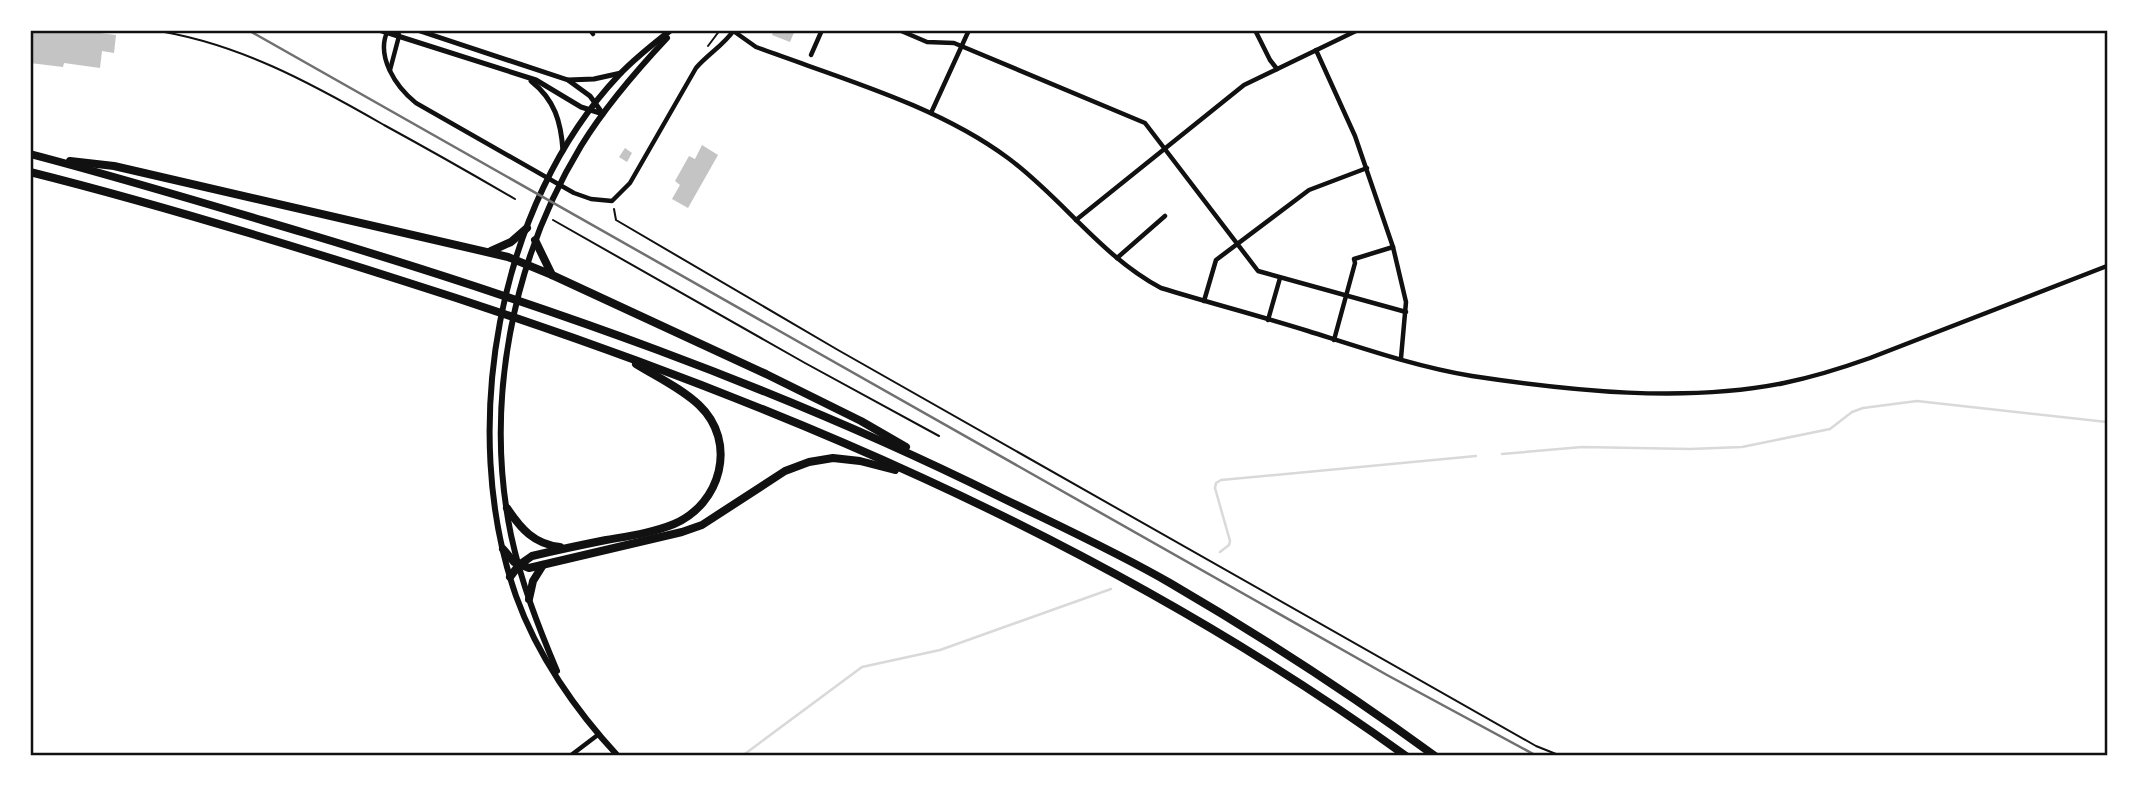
<svg xmlns="http://www.w3.org/2000/svg" width="2137" height="786" viewBox="0 0 2137 786" font-family="'PT Sans Narrow',sans-serif">
<style>
.lines{fill:none;stroke-linecap:round;stroke-linejoin:round}
.stream{stroke:#d9d9d9;stroke-width:2.5}
.building{fill:#c4c4c4}
.path{stroke:#111;stroke-width:2}
.service{stroke:#111;stroke-width:2}
.minor{stroke:#111;stroke-width:4.5}
.tertiary{stroke:#111;stroke-width:5}
.secondary{stroke:#111;stroke-width:6}
.motorway{stroke:#111;stroke-width:8}
.rail{stroke:#707070;stroke-width:2.5}
.neatline{fill:none;stroke:#111;stroke-width:2.5}
</style>
<rect width="100%" height="100%" fill="#fff"/>
<g class="lines">
<g class="stream">
<polyline points="1502,454 1582,447 1690,449 1742,447 1830,429 1852,412 1863,408 1917,401 2107,422"/>
<polyline points="1220,552 1229,545 1230,541 1215,488 1216,483 1221,480 1476,456"/>
<polyline points="742,756 862,667 940,650 1111,589"/>
</g>
</g>
<g class="building">
<polygon points="30,30 75,30 116,35 114,53 102,51 100,68 64,63 63,67 30,63"/>
<polygon points="774,30 795,30 790,42 772,35"/>
<polygon points="702,145 718,155 688,208 672,199 680,185 675,181 689,156 695,159"/>
<polygon points="625,148 632,153 627,162 619,157"/>
</g>
<g class="lines">
<g class="path">
<polyline points="708,46 720,30"/>
<polyline points="614,209 616,220 838,350 1536,746 1561,756"/>
<polyline points="553,220 805,363 939,436"/>
</g>
<path class="service" d="M152,30C236,42 311,83 384,125C428,149 472,174 515,199"/>
<g class="minor">
<path d="M388,30C375,56 396,87 416,103L574,193L591,199L612,201L630,183L696,68C708,54 724,45 734,30"/>
<polyline points="590,30 593,34"/>
<path d="M732,30L756,47C839,78 937,105 1008,158C1062,198 1101,256 1161,288C1210,303 1260,316 1308,331C1362,348 1417,367 1472,376C1571,391 1685,403 1784,383C1813,377 1842,368 1870,358L2107,266"/>
<polyline points="899,30 927,42 954,43 1145,123 1258,271 1406,312"/>
<polyline points="1255,30 1270,60 1277,69"/>
<polyline points="1316,50 1355,136 1393,247 1406,302 1401,358"/>
<polyline points="811,55 822,30"/>
<polyline points="390,70 399,36 398,30"/>
<polyline points="931,113 969,30"/>
<polyline points="1076,220 1244,85 1358,30"/>
<polyline points="1117,258 1165,216"/>
<polyline points="1204,301 1216,260 1309,190 1367,168"/>
<polyline points="1268,320 1280,278"/>
<polyline points="1334,340 1355,263 1354,259 1393,247"/>
<polyline points="570,756 599,734"/>
</g>
<g class="tertiary">
<polyline points="379,30 536,80 581,107 603,114"/>
<polyline points="417,30 568,80 590,96 603,114"/>
<polyline points="568,80 594,79 621,73"/>
<path d="M531,81C555,100 561,122 563,151"/>
</g>
<g class="secondary">
<path d="M557,671C538,626 521,582 511,535C484,403 512,260 581,146C605,107 636,71 667,38"/>
<path d="M618,756C576,711 537,655 516,596C458,431 497,204 619,75C635,58 653,44 671,30"/>
</g>
<g class="motorway">
<path d="M30,154C122,178 214,206 305,233C542,304 776,386 998,496C1055,524 1115,551 1170,583C1261,636 1350,694 1435,756"/>
<polyline points="70,161 114,166 508,257 552,275 766,374 861,421 906,447"/>
<path d="M30,172C154,203 278,241 400,280C755,392 1103,537 1406,756"/>
<polyline points="535,240 552,275"/>
<polyline points="491,251 511,242 527,228"/>
<path d="M507,508C521,529 534,544 560,547"/>
<polyline points="503,549 514,562 529,568 682,532 702,525 785,471 809,462 833,458 860,461 895,470"/>
<path d="M510,577L519,565L532,556C557,550 581,545 606,540C629,536 652,533 674,524C721,504 738,442 699,405C681,388 657,377 636,364"/>
<polyline points="529,599 533,581 543,565"/>
</g>
<polyline class="rail" points="248,30 1387,675 1537,756"/>
</g>
<rect width="2137" height="786" fill="none" stroke="#ffffff" stroke-width="63"/>
<rect x="32" y="32" width="2074" height="722" class="neatline"/>
</svg>
